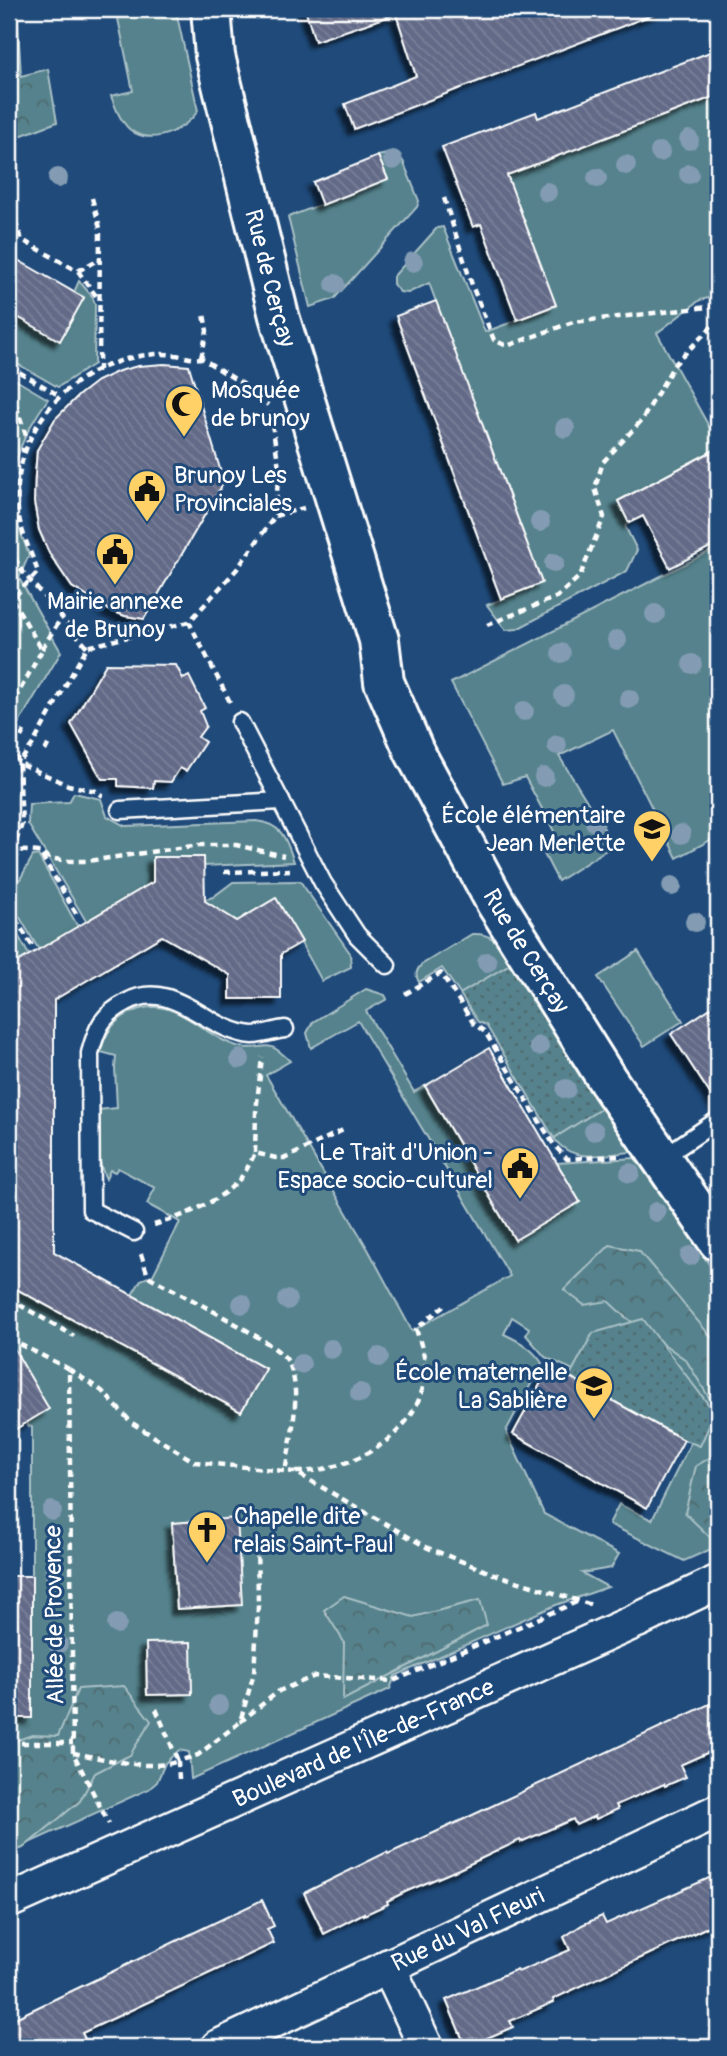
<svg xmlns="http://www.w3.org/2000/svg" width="727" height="2056" viewBox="0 0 727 2056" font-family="Pangolin,sans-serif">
	<defs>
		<pattern id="forest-crowns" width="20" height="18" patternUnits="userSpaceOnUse" patternTransform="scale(1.75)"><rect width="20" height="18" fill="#54828c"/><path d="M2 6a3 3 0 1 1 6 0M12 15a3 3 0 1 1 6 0" fill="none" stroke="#506a6f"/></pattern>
		<pattern id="park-dots" width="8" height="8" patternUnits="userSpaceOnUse" patternTransform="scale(1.75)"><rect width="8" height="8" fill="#54828c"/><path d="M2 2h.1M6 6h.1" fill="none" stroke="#506a6f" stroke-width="1.8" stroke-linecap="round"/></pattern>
		<pattern id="building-back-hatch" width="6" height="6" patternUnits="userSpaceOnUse" patternTransform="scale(1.75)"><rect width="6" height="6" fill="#626a87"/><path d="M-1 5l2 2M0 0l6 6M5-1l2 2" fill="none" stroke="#7a8099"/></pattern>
		<filter id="shadow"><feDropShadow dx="-6" dy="6" stdDeviation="2" flood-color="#0009"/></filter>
	</defs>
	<rect width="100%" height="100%" fill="#1f4a7a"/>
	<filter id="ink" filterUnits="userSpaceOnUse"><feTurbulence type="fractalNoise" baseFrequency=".0143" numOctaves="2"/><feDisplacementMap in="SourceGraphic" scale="14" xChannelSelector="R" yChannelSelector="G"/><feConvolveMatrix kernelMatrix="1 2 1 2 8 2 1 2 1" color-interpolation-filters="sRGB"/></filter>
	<g filter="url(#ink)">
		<g fill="#54828c" stroke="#aac0c6" stroke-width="2">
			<path d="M116,9H175L176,11L198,111C185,129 157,144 135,133C122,126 116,109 111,96L133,91Z"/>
			<path d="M718,95V296L700,300L657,333L712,432L718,429V448L618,501L629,523L625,526L637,550L627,571L517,629L506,630L487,605L542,583L429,283L408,293L400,292L393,284V277L437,228L443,227L485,332L556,306L507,175Z"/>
			<path d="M391,153L403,161L419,201L417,207L334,299L310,307L288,217L387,179L378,156Z"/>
			<path d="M79,281L92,296L95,304L94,364L58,387L9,359V312L60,341L84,297L74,292Z"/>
			<path d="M9,376L48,399C26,430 9,462 12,502C14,519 23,538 29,555L19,578L61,652L13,733L9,730Z"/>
			<path d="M718,547V836L677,858L613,730L559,756L614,845L558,881L544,854L556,835L525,777L503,784L451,683Z"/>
			<path d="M74,793L101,799L107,816L125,826L256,821C282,824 286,838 294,862L204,866V857H153V886L148,885L86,921L28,824L29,804L69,802Z"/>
			<path d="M38,855L78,927L39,950L9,899L33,856Z"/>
			<path d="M300,881L350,953L351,967L322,981L276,898L242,918L243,922L241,923L202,900L213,897L233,882Z"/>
			<path d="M9,919L29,955L13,969L9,967Z"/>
			<path d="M472,934C496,933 499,946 510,964L460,994L442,968L419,982C415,975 416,971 421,965Z"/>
			<path d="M638,951L683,1021L644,1046L598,977Z"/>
			<path d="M366,989L385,995L387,999L366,1011L414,1092L425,1086L515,1240L580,1202L557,1163L635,1158L718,1277V1546L684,1561L609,1524L619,1504L652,1520L691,1442L700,1446L593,1333L573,1370L545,1357L526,1335L529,1328L512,1317L504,1334C519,1341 532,1348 542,1363L506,1431L544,1514L619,1554L611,1568L582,1573L608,1587L556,1605L395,1676L390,1689L191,1779L189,1752L179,1750L165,1763L157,1782L149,1789L9,1852V1718L32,1717V1427L28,1426L23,1365L9,1373V1297L16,1289L241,1412L266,1369L132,1295L141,1280L153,1275L180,1222L147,1204L155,1188L118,1168L115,1172L110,1170L106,1179C95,1157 98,1134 98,1110L117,1108L115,1068L116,1056L101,1052C103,1038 112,1024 123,1017C171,985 200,1038 241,1047C267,1052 264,1035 290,1061L266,1075L369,1251L412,1331L510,1276L358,1021L311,1048L307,1033L313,1022Z"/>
			<path d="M602,1108L632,1152C605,1154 571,1164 554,1138Z"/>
		</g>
		<g fill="url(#forest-crowns)" stroke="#aac0c6" stroke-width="2">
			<path d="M9,9H17L21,76L48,69L57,122L9,140Z"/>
			<path d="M610,1245L639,1251L718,1345V1412L686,1360L624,1316L608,1301L584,1305L564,1290Z"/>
			<path d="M718,1453V1545L685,1513L696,1466Z"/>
			<path d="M344,1596L413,1617L480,1600L487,1625L343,1700L344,1642L324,1610Z"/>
			<path d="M124,1686L151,1721L130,1755L95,1773L80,1801L23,1848L9,1853V1743L32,1735L58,1736L78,1689Z"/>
		</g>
		<g fill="url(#park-dots)" stroke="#aac0c6" stroke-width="2">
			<path d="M510,964L602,1108L554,1138L486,1025L478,1022L460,994Z"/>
			<path d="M643,1319L715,1413L700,1446L684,1440L569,1377L593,1333Z"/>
		</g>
		<g fill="url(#building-back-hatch)" stroke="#fff" stroke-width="2" filter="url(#shadow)">
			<path d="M305,9H662V11L354,129L345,104L416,76L396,14L315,41Z"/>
			<path d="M718,49V95L507,175L556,305L517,320L481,224L473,227L442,147L536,112L538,118Z"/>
			<path d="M378,156L388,179L322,205L313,182Z"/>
			<path d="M9,255L84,298L60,341L9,312Z"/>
			<path d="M436,301L542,583L501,599L396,316Z"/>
			<path d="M164,364L189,366L224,482L144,619L125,616L109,610L72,587L49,553L39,530L34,502L35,475L37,450L55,419L79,395L97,381L119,371L138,366Z"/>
			<path d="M718,448V543L670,568L643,516L629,523L618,501Z"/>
			<path d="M106,664L176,665L183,679L189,676L205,708L200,711L206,726L198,737L205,742L186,771L180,768L171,782L154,781L153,788L118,786V779H102L71,724Z"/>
			<path d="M153,857H204L205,901L237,921L276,898L302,942L281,954V999H230V975L162,936L54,1000V1252L266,1369L241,1412L9,1285V967L153,882Z"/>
			<path d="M718,1003V1106L671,1034Z"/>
			<path d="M489,1048L580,1202L515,1240L425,1086Z"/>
			<path d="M9,1340L49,1409L9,1433Z"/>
			<path d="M550,1366L684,1440L647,1508L513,1434Z"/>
			<path d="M237,1518L242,1605L177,1609L172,1523Z"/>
			<rect x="9" y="1576" width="23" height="142"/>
			<path d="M191,1642L192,1694L147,1695L146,1643Z"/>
			<path d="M718,1700V1748L680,1765L686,1777L665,1786L664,1784L616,1805L618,1809L596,1819L595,1816L576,1825L573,1819L521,1842L520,1840L459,1869L405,1892L387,1901L388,1904L364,1915V1913L324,1934L304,1893L387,1852L388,1854L462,1820Z"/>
			<path d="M718,1874V1922L553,1999L554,2002L510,2021L513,2027L466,2047L446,2000L517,1969L518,1972L570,1950L564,1937L582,1925L602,1916L606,1924Z"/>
			<path d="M262,1900L274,1926L267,1929L274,1943L82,2033L89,2047H9V2021Z"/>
		</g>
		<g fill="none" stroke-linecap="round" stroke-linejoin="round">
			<g stroke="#fff" stroke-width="21">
				<g id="lane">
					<path d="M240,722L323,883L357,935L387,965"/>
					<path d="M120,810L281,801"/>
					<path d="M662,1158L718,1120"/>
					<path d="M134,1232L91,1210L90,1053C97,1027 102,1015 127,1002C173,977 207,1032 253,1035C263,1035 275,1030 285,1029"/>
				</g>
			</g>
			<g stroke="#fff" stroke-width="38">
				<g id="street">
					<path id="s1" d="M9,1901L636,1621L718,1582"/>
					<path d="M388,1966L426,2047"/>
					<path id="s2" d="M218,2047L718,1811"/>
				</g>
			</g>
			<g stroke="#fff" stroke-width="44">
				<g id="secondary">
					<path id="s3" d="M211,9L215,56L279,316L379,640L384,682L414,751L496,903L608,1081L718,1241"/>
				</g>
			</g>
			<g stroke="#fff" stroke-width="4.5" stroke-dasharray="7 5" stroke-linecap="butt">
				<path d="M92,198L100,228L99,370"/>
				<path d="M444,198L473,288L494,340L507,346L573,322L718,306"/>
				<path d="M15,221L22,240L78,271L99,300"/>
				<path d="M78,271L99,259"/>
				<path d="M201,358L207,331L204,314"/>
				<path d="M9,366L60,396"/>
				<path d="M9,383L28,442"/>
				<path d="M9,450H24"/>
				<path d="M9,510L18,511"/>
				<path d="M275,516L304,508"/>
				<path d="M9,547L22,571L87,647"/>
				<path d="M189,622L87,647L33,744L19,763L22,824L13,850L40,852L49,858L68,861H88L199,845H236L284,856"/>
				<path d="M487,625L557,597L580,576L604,517L595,488L603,462L642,420L674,365L718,320"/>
				<path d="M42,649L61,618"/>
				<path d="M230,702L189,622L237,569L275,516L279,467L270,412"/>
				<path d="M9,710L42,650L12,599L38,572C31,552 20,531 18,510C12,444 53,383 117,362C133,356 158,352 175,355C185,356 191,360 201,358L243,384L268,405"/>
				<path d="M21,737L25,729"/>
				<path d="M9,745L19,763L68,785L96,791L103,796"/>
				<path d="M45,751L49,743"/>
				<path d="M9,843L13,850L9,857"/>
				<path d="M42,856L77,915"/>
				<path d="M224,872L290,870"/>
				<path d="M9,909L33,947"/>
				<path d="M405,994L441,973L474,1024L485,1032L554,1145L567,1159L618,1156"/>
				<path d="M255,1153L256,1112L262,1057"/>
				<path d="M154,1225C183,1216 215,1204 237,1182C245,1174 250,1163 255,1153L276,1158H286L343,1130"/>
				<path d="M141,1254L148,1276C174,1291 275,1341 287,1360C304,1387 290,1443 285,1472"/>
				<path d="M9,1302L11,1300L74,1336"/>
				<path d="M9,1339L69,1369L73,1753L109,1824"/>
				<path d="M69,1369L102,1391L132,1423L195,1462L295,1472L428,1548L491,1573L592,1605"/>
				<path d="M296,1472C351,1471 417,1437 425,1377C427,1360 421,1345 416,1329L445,1305"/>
				<path d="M240,1722L279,1691L315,1676L393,1681L579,1601"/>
				<path d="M9,1743H73"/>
				<path d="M73,1753C104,1758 149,1772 178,1761L156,1709"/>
				<path d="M179,1779L178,1761L198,1755L240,1722L254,1673L258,1606L257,1535"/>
			</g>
			<use href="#lane" stroke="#1f4a7a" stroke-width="16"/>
			<use href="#street" stroke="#1f4a7a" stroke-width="33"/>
			<use href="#secondary" stroke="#1f4a7a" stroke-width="38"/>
		</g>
		<g fill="#839cb3">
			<circle cx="689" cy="140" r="10"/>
			<circle cx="660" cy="152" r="10"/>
			<circle cx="393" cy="160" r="10"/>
			<circle cx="626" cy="165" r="10"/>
			<circle cx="689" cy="174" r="10"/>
			<circle cx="58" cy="178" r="10"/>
			<circle cx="597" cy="178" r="10"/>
			<circle cx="547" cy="192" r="10"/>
			<circle cx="413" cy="262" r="10"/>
			<circle cx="335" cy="284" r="10"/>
			<circle cx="565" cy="428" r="10"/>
			<circle cx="540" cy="522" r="10"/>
			<circle cx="554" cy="563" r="10"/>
			<circle cx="655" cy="614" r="10"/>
			<circle cx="617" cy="640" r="10"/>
			<circle cx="561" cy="653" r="10"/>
			<circle cx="692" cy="664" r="10"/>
			<circle cx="564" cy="695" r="10"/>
			<circle cx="629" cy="699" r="10"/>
			<circle cx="524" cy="711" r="10"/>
			<circle cx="557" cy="745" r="10"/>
			<circle cx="544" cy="777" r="10"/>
			<circle cx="595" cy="822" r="10"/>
			<circle cx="681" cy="834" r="10"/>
			<circle cx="672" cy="886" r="10"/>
			<circle cx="695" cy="922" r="10"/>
			<circle cx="487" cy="962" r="10"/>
			<circle cx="539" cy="1046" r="10"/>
			<circle cx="240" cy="1059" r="10"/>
			<circle cx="566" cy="1089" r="10"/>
			<circle cx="594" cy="1131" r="10"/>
			<circle cx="630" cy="1173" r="10"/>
			<circle cx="656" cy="1212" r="10"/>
			<circle cx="690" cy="1256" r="10"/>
			<circle cx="287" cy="1300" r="10"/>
			<circle cx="242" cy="1304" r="10"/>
			<circle cx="331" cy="1349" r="10"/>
			<circle cx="379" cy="1357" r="10"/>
			<circle cx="301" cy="1364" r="10"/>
			<circle cx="360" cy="1393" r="10"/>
			<circle cx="52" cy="1511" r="10"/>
			<circle cx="54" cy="1573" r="10"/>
			<circle cx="117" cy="1624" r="10"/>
			<circle cx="58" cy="1644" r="10"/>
			<circle cx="219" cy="1705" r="10"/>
		</g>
	</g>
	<defs>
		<g id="mosque-pin" transform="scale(2.0125)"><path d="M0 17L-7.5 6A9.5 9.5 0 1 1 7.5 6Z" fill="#ffd166" stroke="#1f4a7a"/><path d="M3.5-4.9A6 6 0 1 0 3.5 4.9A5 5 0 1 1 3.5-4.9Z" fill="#111"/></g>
		<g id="civic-pin" transform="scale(2.0125)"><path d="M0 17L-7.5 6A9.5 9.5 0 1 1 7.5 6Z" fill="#ffd166" stroke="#1f4a7a"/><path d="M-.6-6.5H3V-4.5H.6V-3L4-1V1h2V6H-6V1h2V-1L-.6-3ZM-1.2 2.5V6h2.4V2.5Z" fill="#111"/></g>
		<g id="school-pin" transform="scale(2.0125)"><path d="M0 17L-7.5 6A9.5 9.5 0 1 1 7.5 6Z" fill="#ffd166" stroke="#1f4a7a"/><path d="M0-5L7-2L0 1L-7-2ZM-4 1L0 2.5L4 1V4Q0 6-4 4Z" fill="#111"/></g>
		<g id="church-pin" transform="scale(2.0125)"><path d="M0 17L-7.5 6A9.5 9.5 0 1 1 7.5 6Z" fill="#ffd166" stroke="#1f4a7a"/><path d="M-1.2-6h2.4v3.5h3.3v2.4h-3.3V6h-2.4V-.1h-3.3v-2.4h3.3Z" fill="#111"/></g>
	</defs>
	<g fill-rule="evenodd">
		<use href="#mosque-pin" x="184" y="404"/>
		<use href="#civic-pin" x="147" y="489"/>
		<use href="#civic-pin" x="115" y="552"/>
		<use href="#school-pin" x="652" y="829"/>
		<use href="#civic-pin" x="520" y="1166"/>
		<use href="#school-pin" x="594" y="1386"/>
		<use href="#church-pin" x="207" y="1530"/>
	</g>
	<g text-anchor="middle" stroke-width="6" stroke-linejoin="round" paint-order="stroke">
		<g font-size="24" fill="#fff" stroke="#1f4a7a">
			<text dy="8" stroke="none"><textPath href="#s3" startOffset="276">Rue de Cerçay</textPath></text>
			<text dy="8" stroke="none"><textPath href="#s3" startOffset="1001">Rue de Cerçay</textPath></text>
			<text transform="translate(54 1615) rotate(-91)" y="8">Allée de Provence</text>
			<text dy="8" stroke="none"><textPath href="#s1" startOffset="388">Boulevard de l'Île-de-France</textPath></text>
			<text dy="8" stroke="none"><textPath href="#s2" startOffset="276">Rue du Val Fleuri</textPath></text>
		</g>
		<g font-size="24" fill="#fff" stroke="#1f4a7a" text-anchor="start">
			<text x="211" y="398">Mosquée<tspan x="211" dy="28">de brunoy</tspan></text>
			<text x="174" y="483">Brunoy Les<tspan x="174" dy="28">Provinciales</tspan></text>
			<text x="115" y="609" text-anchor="middle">Mairie annexe<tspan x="115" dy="28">de Brunoy</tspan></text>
			<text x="625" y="823" text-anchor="end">École élémentaire<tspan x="625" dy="28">Jean Merlette</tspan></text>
			<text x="493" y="1160" text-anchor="end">Le Trait d'Union -<tspan x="493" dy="28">Espace socio-culturel</tspan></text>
			<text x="567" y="1380" text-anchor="end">École maternelle<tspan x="567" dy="28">La Sablière</tspan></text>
			<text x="234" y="1524">Chapelle dite<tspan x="234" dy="28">relais Saint-Paul</tspan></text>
		</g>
	</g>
	<rect width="727" height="2056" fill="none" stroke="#1f4a7a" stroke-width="35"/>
	<rect x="18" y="18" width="692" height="2021" fill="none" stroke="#fff" stroke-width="2.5" filter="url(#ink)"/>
</svg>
